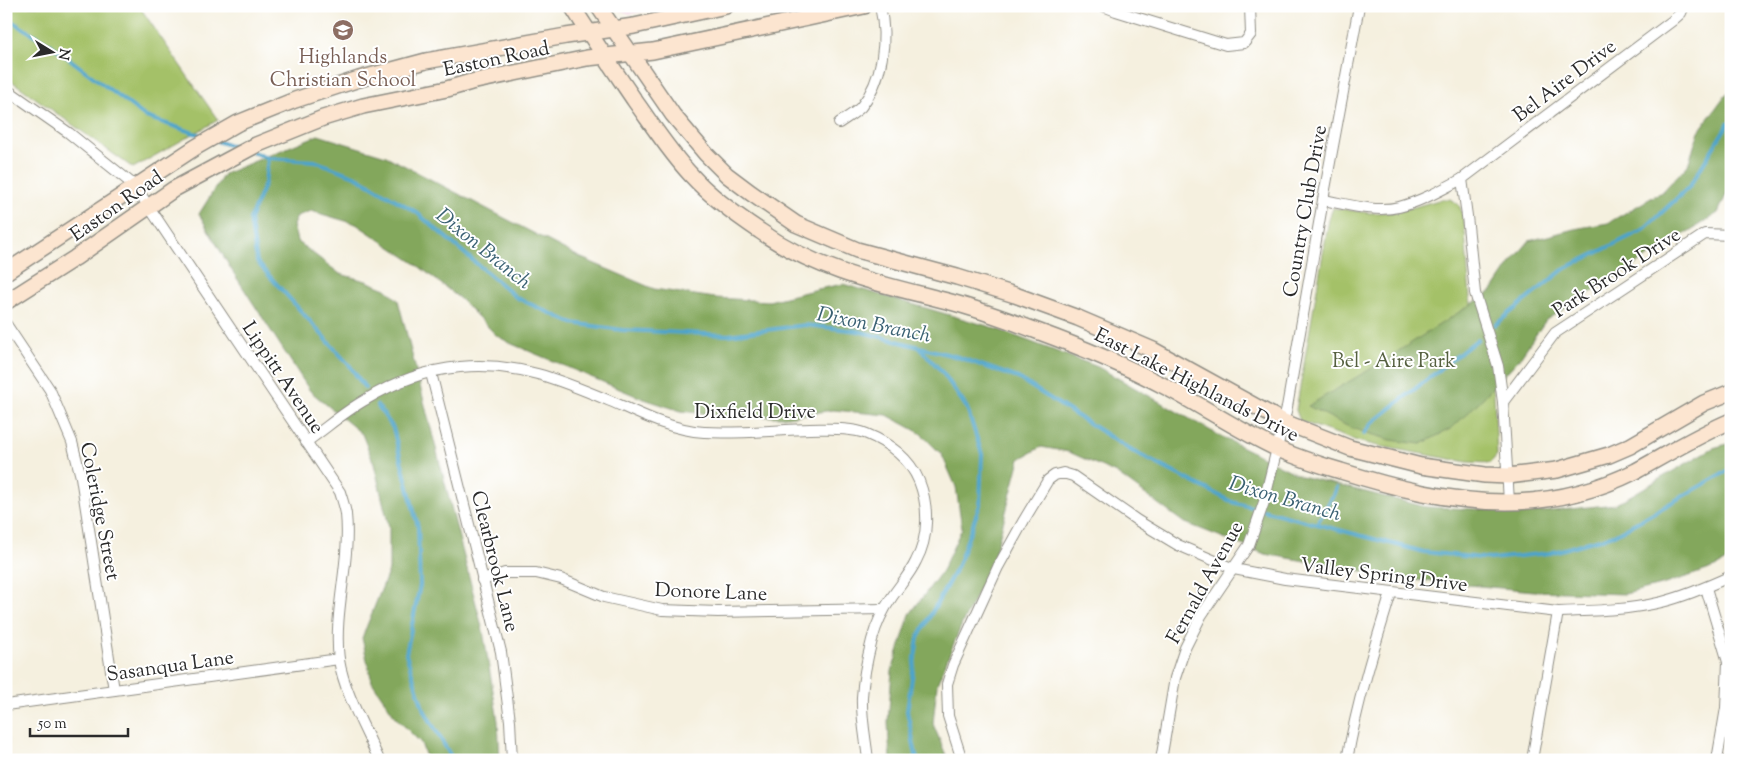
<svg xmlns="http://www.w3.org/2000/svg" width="1737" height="766" viewBox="0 0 1737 766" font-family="'Sorts Mill Goudy',serif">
	<rect width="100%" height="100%" fill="#fff"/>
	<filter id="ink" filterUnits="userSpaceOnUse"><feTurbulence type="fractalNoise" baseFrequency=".02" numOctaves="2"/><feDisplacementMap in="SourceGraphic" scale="10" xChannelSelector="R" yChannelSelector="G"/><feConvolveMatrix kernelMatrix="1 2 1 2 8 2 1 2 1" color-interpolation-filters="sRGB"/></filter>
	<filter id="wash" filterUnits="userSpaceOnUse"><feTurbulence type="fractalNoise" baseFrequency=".0096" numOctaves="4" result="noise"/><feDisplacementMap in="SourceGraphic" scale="20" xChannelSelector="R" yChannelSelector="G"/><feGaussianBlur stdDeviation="1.12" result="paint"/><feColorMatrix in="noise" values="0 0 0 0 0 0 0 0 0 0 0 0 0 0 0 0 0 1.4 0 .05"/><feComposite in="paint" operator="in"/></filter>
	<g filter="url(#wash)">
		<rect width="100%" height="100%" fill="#f5f0df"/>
		<path fill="#f1d0e3" d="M616,6H668L630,14L619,10Z"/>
		<g fill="#a4c168" stroke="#68764a">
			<path d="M6,6H139L218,120L133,168L6,77Z"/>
			<path d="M1442,199H1450L1459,205L1464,218L1470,299L1481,345L1490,370L1494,394L1497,455L1490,463L1467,462L1378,446L1357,441L1300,421L1296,410L1329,219L1333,208L1370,213L1397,212Z"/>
		</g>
		<g fill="#83a75c" stroke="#576944">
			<path d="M1731,91V184L1718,213L1546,320L1519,359L1480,401L1452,428L1421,444L1391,440L1351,428L1308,406L1372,368L1492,291L1510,264L1529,241L1574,229L1608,223L1663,191L1688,165L1699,131L1726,94Z"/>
			<path d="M318,135L386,156L579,257L654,289L715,298L769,301L818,289L843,284L991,327L1098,367L1220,436L1301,476L1426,507L1543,512L1616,504L1713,448L1731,443V558L1716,567L1665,584L1625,594L1534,591L1414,580L1265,554L1183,522L1116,473L1069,452L1041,447L1020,459L993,561L962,624L937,684L933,724L948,760H890L888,722L892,671L910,614L942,571L962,528L956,487L942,455L920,433L887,415L833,410L787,417L724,416L681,411L641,398L512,344L497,336L459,298L416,264L356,224L311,211L297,216L293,225L297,241L340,274L366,281L386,289L398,300L483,631L498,721L500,760H427L421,743L396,718L372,682L362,638L389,570V527L374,464L362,434L310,391L231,269L199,214L224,174Z"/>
		</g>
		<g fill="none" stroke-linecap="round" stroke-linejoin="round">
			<g stroke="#4da4ca" stroke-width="4">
				<path d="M6,18L51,45L146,117L206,137"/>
				<path d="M217,141L241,149"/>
				<path d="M253,152L268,158L315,161L357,177L416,212L517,298L572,323L622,330L728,335L805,325L858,331L958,357L1018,378L1132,451L1232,502L1424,552L1491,559L1550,553L1614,535L1731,469"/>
				<path d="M268,158L265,183L250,219L257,262L350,366L365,388"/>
				<path d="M1495,325L1564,269L1643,230L1689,187L1728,124L1731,123"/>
				<path d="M377,405L393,428L418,527L420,585L406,654L423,708L453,760"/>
				<path d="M1364,434L1372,423L1478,339"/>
				<path d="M1317,524L1337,488"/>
				<path d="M917,760L907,711L918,638L958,565L980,505L982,454L967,408L943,373L919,347"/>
			</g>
		</g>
	</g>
	<g filter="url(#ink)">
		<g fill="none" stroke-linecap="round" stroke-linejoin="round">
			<g stroke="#908e85" stroke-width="12">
				<g id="minor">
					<path d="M1103,6L1116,11L1226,45L1244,43L1251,34L1250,6"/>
					<path d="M6,89L69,133L135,186L340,492C342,499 345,507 346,514C351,563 333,611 339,660C344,692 366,730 379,760"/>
					<path d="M839,123C846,118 855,113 861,107C883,79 888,40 880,6"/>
					<path d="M1323,200C1347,204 1375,213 1399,207C1420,202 1443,189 1462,179"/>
					<path d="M6,324L50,390L72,442L81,477L114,690"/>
					<path d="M431,373L501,652L510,721L512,760"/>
					<path d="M1503,402L1498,366L1475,293L1467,216L1462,179L1672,21L1681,13L1684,6"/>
					<path d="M306,442C326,428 344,412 365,400C393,383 427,370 460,367C521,361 567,383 622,406C648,418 675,430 704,432C739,434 775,430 810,429C828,429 850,427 867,434C889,443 910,459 919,481C929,506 929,537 916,561C910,574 900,585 892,597C883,610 876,625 872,640C867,659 863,679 862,697C861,718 866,740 868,760"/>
					<path d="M1509,502L1503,402L1555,333L1705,234L1731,235"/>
					<path d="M482,580L505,573H536L561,579L604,597L662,610L718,612L884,609"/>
					<path d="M1706,588L1728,662L1726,708L1717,760"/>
					<path d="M6,705L339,659"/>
					<path d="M962,760L948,716L947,684L953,665L998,567L1024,520L1048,480L1055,475L1063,473L1073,476L1138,521L1178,545L1234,569L1285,579L1558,612C1593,611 1629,610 1662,602C1686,596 1709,586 1731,576"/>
					<path d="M1161,760L1175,678L1185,648L1201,616L1249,545L1264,502L1287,407L1323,200L1359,6"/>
					<path d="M1347,760C1357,703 1374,648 1391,593"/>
					<path d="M1532,760L1558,612"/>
				</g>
			</g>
			<g stroke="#908e85" stroke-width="18">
				<g id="secondary">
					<path d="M572,6C592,38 614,70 635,101C653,126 671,154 692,176C711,197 736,215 760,231C817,271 881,284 947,301C978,309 1008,320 1037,331C1081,347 1124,365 1166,387C1204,407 1239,431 1278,449C1299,458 1320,465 1341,471C1395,488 1450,502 1506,502C1550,502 1596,491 1636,471C1667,454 1698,435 1731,421"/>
					<path d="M598,6L673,115L706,154L727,175L751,193L796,224L857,250L957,277L1015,295L1078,318L1153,350L1284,422L1350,448L1421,466L1485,475L1508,476L1557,470L1609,455L1630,446L1704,403L1731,392"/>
					<path d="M6,272L196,147L238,123L295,100L359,79L426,61L566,36L634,26L726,6"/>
					<path d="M6,302L75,258L174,189L256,145L323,118L363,106L447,89L471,82L587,58L653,51L864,6"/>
				</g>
			</g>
			<use href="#minor" stroke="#fff" stroke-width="10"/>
			<use href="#secondary" stroke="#fce5d0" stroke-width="15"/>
		</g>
	</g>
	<defs>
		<g id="school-disc" transform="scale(1.125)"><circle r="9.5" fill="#8d6e63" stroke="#fff"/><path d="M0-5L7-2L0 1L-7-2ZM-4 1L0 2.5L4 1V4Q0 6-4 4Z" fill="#fff"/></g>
	</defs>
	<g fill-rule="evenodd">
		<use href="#school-disc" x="343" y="30"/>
	</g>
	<g text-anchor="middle" stroke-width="4" stroke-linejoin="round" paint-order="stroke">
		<g font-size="20" fill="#785e54" stroke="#fff">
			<text x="343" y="63">Highlands<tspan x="343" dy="23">Christian School</tspan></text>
		</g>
		<g font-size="20" fill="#2b2b2b" stroke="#fff">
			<text transform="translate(496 58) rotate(-12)" y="7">Easton Road</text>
			<text transform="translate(1564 80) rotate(-37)" y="7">Bel Aire Drive</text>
			<text transform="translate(116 205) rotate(-35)" y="7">Easton Road</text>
			<text transform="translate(1304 211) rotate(-80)" y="7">Country Club Drive</text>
			<text transform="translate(1616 272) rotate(-33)" y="7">Park Brook Drive</text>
			<text transform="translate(284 377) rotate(56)" y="7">Lippitt Avenue</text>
			<text transform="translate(1197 384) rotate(27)" y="7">East Lake Highlands Drive</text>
			<text x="755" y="418">Dixfield Drive</text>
			<text transform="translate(101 511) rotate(79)" y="7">Coleridge Street</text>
			<text transform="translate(496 561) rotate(76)" y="7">Clearbrook Lane</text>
			<text transform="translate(1384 574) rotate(7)" y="7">Valley Spring Drive</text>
			<text transform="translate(1204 582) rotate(-61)" y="7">Fernald Avenue</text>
			<text transform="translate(711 591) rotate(2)" y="7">Donore Lane</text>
			<text transform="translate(170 665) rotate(-8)" y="7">Sasanqua Lane</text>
		</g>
		<g font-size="20" fill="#556040" stroke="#fff">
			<text x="1394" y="367">Bel - Aire Park</text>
		</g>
		<g font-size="21" font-style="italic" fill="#3a6173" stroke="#fff">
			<text transform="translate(484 248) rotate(39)" y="7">Dixon Branch</text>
			<text transform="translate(874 324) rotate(11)" y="7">Dixon Branch</text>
			<text transform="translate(1285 498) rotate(16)" y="7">Dixon Branch</text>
		</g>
	</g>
	<rect width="1737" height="766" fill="none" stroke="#fff" stroke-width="25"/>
	<g transform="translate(52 52) rotate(100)" stroke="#ffffff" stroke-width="4" paint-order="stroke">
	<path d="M0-4L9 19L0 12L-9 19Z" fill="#2b2b2b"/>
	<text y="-8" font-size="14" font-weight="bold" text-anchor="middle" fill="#2b2b2b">N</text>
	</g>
	<path d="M30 728v8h98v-8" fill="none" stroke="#2b2b2b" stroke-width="2.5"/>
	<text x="38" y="728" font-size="15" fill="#2b2b2b" stroke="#ffffff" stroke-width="4" paint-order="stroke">50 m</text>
</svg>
